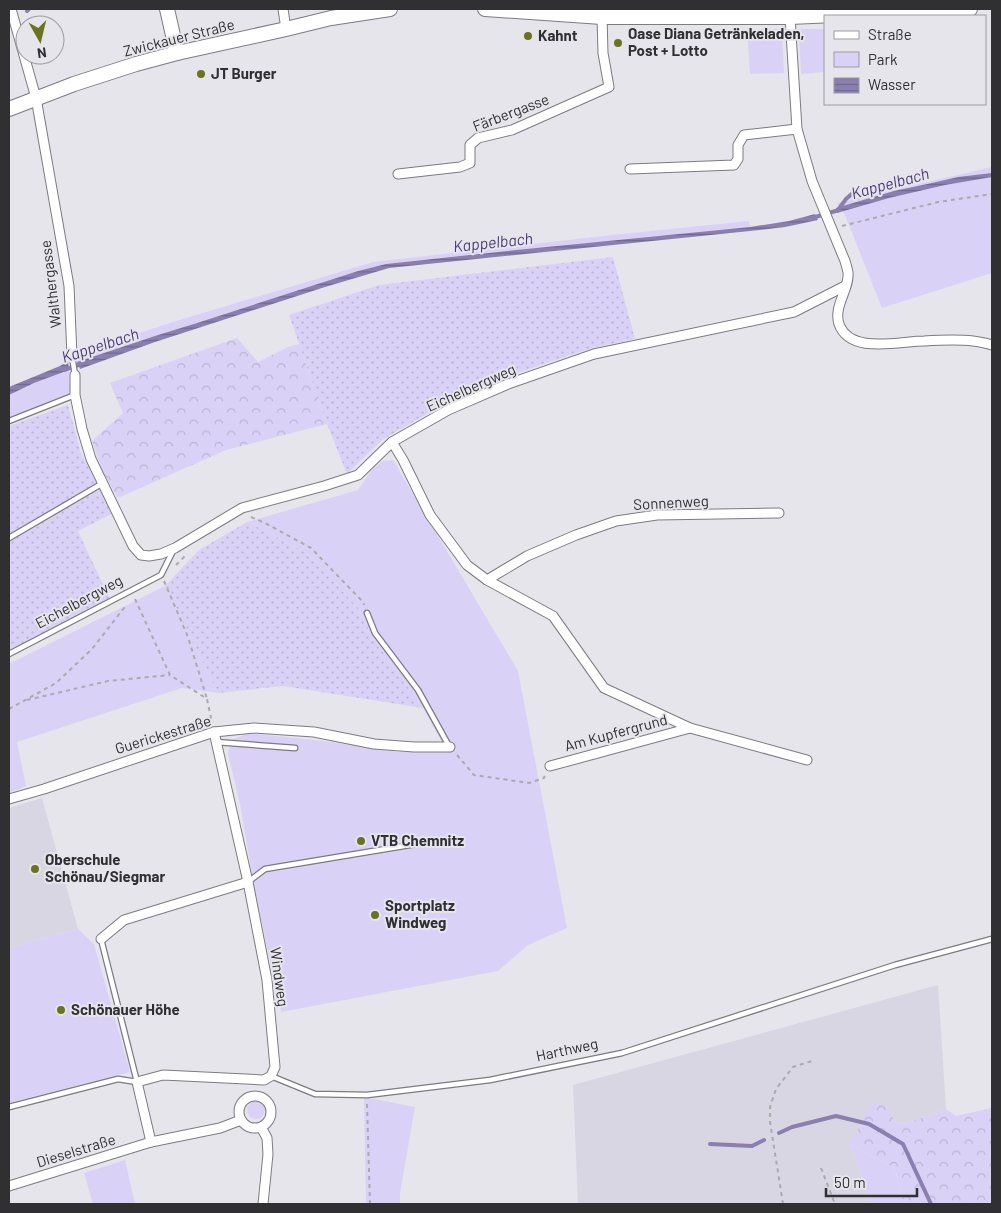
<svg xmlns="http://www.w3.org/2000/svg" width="1001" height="1213" viewBox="0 0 1001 1213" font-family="Barlow,sans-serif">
	<defs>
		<pattern id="forest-crowns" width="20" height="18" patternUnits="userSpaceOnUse" patternTransform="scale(1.25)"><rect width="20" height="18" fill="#d9d2f6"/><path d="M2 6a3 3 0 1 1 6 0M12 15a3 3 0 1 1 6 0" fill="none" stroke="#bbb5d3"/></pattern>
		<pattern id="garden-dots" width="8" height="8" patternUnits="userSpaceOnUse" patternTransform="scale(1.25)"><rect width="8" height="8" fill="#d9d2f6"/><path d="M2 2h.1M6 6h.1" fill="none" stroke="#bbb5d3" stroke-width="1.8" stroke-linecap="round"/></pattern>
		<pattern id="water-rules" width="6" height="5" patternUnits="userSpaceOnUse" patternTransform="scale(1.25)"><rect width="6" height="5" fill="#8a7faf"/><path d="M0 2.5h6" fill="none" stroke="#71688f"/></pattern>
	</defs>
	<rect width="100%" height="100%" fill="#e6e5eb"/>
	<g fill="#d9d6e4">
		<path d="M42,798L78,929L9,948V808Z"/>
		<path d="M938,985L946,1109L905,1124L894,1122L850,1144L872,1204H578L573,1085Z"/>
	</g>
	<g fill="#d9d2f6">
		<path d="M747,29H782L784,73L750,74Z"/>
		<path d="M801,29H825V72L801,74L799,32Z"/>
		<path d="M992,167V273L882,308L845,215L837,203Z"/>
		<path d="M749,221L750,227L516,250L386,264L358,271L197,323L158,335L77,362V358L87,350L173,322L373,262L612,235Z"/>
		<path d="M69,370L70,393L9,418V395L34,383Z"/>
		<path d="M393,460L518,671L567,928L528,945L498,971L281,1012L255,891L240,804L228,753L232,740L248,733L333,742L397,752L449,751L442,742L423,708L372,637L359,609L307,553L247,522L358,490L373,468L383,461Z"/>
		<path d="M165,586L218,693L182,688L17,742L26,786L9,793V664Z"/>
		<path d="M78,929L94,944L130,1072L9,1103V948Z"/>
		<path d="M364,1097L415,1107L400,1193V1204H366Z"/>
		<circle cx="256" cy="1110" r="9"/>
		<path d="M850,1144L895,1168L902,1199L911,1204H872Z"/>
		<path d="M125,1160L135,1204H93L84,1173Z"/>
	</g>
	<g fill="url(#forest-crowns)">
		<path d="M237,338L258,362L288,347L299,344L327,424L226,450L118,498L103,472L92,441L123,413L110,383Z"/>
		<path d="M873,1102L889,1107L894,1122L905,1124L946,1109L956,1116L992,1108V1204H911L902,1199L895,1168L850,1144Z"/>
	</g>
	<g fill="url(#garden-dots)">
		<path d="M613,257L635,339L592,348L502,378L442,405L382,440L347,474L327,424L289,315L379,285Z"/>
		<path d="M68,405L81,453L113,513L78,531L110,600L9,652V426Z"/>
		<path d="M247,522L307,553L359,609L372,637L423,708L283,686L218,693L165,586L199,550Z"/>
	</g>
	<g fill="url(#water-rules)">
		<path d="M992,173V177L945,185L889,198L837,213L836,208L894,191L932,183L958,177Z"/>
		<path d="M815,214L818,220L785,227L750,231L389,268L325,287L155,342L80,369L77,362L158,335L197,323L358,271L386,264L516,250L750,227L789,221Z"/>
		<path d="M68,361L69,370L34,383L9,395V387L60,366Z"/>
	</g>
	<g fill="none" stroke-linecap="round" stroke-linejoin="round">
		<g stroke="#8a7faf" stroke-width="4">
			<path d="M27,11L29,9"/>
			<path d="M838,210L846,199L855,191"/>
			<path d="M812,218L839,210"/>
			<path d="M64,370L81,364"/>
			<path d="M779,1133L792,1127L836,1116L869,1124L903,1144L931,1204"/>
			<path d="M710,1144L752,1146L764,1140"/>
		</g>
		<g stroke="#7c7b81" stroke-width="7">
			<g id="lane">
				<path d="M72,356L75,375"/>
				<path d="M9,421L75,395"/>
				<path d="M9,538L103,483"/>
				<path d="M367,613L375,633L418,690L449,746"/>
				<path d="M9,654L161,575L174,549"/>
				<path d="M216,742L295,748"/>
				<path d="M248,882L265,869L440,840"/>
				<path d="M271,1076L315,1094L367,1095L490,1080L622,1053L895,965L992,939"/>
				<path d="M9,1107L118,1079L137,1082L101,939"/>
			</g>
		</g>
		<g stroke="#7c7b81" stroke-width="11">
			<g id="street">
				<path d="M11,9L36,98L69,286L72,356"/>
				<path d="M283,9L286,29"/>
				<path d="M790,17L797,129L812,181L845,261C846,264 847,268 848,272C850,289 833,306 839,324C850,355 900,341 924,341C940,340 957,339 973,341C980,342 986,343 992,345"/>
				<path d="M630,169L734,165L738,159V145L744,135L797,129"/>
				<path d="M398,174L460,167L470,163V145L478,138L512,130L609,87L603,53L602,17"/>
				<path d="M75,375V395L82,429L91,459L133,546L141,555L149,556L161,554L175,548L242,508L324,486L358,475L392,442L448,410L508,384L594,354L794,312L845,286"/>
				<path d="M392,442L403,460L430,515L467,565L487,580L553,616L604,688L690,728L807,760"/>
				<path d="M487,580L527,556L576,535L616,521L657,515L779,513"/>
				<path d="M550,766L690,728"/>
				<path d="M9,799L44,789L214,732L254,728L314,732L374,744L414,747H450"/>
				<path d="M101,939L124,920L248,882"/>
				<circle cx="255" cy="1112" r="16"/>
				<path d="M261,1127L267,1138L268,1154L263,1204"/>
				<path d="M151,1142L220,1128L241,1120"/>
				<path d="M9,1186L151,1142L137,1082L163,1075L264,1080L271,1076L275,1067L267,980L248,882L214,732"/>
			</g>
		</g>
		<g stroke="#7c7b81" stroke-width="16">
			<g id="secondary">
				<path d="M167,9L177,53"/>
				<path d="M485,9L602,17H790L970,9"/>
				<path d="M9,109L74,84L136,64L177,53L286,29L331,18L390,9"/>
			</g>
		</g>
		<g stroke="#abaaaf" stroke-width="2" stroke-dasharray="4 4" stroke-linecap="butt">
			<path d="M842,226L938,202L992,194"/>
			<path d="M251,517L265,523L311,548L363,602L364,605"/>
			<path d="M176,565L186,555"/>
			<path d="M164,581L188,637L207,699"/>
			<path d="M135,599L170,675L207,699L212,723"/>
			<path d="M27,700L108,681L170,675"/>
			<path d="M9,709L56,683L92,649L124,608L125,604"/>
			<path d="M457,755L474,775L529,783L544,778L545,775"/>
			<path d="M258,1096L261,1089"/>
			<path d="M367,1104L370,1204"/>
			<path d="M821,1168L835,1204"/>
			<path d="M783,1204L770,1122V1107L776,1089L793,1067L815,1060"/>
		</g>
		<use href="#lane" stroke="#fff" stroke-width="4.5"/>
		<use href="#street" stroke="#fff" stroke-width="9"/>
		<use href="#secondary" stroke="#fff" stroke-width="14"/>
	</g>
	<g fill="#6b731c" stroke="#e6e5eb" stroke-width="2">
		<circle cx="528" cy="36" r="5"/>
		<circle cx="618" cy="43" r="5"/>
		<circle cx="201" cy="74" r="5"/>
		<circle cx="361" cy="841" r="5"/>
		<circle cx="35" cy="869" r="5"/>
		<circle cx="375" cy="915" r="5"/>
		<circle cx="61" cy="1010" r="5"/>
	</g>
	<g text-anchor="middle" stroke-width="4" stroke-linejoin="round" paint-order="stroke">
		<g font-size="15" font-weight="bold" fill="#302f32" stroke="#e6e5eb" text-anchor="start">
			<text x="628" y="39">Oase Diana Getränkeladen,<tspan x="628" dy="17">Post + Lotto</tspan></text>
			<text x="538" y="41">Kahnt</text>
			<text x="211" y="79">JT Burger</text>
			<text x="371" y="846">VTB Chemnitz</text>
			<text x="45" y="865">Oberschule<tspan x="45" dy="17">Schönau/Siegmar</tspan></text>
			<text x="385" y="911">Sportplatz<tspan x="385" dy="17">Windweg</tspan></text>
			<text x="71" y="1015">Schönauer Höhe</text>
		</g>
		<g font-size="15" fill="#302f32" stroke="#e6e5eb">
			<text transform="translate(179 38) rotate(-14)" y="5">Zwickauer Straße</text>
			<text transform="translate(511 113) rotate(-21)" y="5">Färbergasse</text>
			<text transform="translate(51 284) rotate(-97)" y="5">Walthergasse</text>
			<text transform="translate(471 388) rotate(-24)" y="5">Eichelbergweg</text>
			<text transform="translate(671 503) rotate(-3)" y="5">Sonnenweg</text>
			<text transform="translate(79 602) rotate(-28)" y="5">Eichelbergweg</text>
			<text transform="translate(616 733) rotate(-15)" y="5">Am Kupfergrund</text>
			<text transform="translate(163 735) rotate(-17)" y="5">Guerickestraße</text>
			<text transform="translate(279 977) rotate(82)" y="5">Windweg</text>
			<text transform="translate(567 1050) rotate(-12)" y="5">Harthweg</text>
			<text transform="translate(76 1151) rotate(-17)" y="5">Dieselstraße</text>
		</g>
		<g font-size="16" font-style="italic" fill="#4d3b79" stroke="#e6e5eb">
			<text transform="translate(890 183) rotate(-15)" y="6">Kappelbach</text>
			<text transform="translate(493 242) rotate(-6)" y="6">Kappelbach</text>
			<text transform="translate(100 345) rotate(-18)" y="6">Kappelbach</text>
		</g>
	</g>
	<rect width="1001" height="1213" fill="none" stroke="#302f32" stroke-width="20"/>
	<rect x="824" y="15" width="162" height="90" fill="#e6e5eb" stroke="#9d9ca1"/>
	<rect x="834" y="31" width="25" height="8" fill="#ffffff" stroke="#9d9ca1"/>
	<text x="868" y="40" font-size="15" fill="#302f32">Straße</text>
	<rect x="834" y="52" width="25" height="15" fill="#d9d2f6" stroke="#9d9ca1"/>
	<text x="868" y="65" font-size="15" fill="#302f32">Park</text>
	<rect x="834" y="78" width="25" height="15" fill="url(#water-rules)" stroke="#9d9ca1"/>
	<text x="868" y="90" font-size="15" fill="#302f32">Wasser</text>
	<g transform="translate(40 40) rotate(172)"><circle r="24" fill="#e6e5eb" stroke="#9d9ca1"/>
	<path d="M0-4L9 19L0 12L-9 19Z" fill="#6b731c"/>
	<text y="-8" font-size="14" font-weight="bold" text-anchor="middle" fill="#302f32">N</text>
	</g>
	<path d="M826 1188v8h91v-8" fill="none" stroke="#302f32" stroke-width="2.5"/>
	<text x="834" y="1188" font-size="15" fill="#302f32" stroke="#e6e5eb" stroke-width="4" paint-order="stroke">50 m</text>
</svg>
